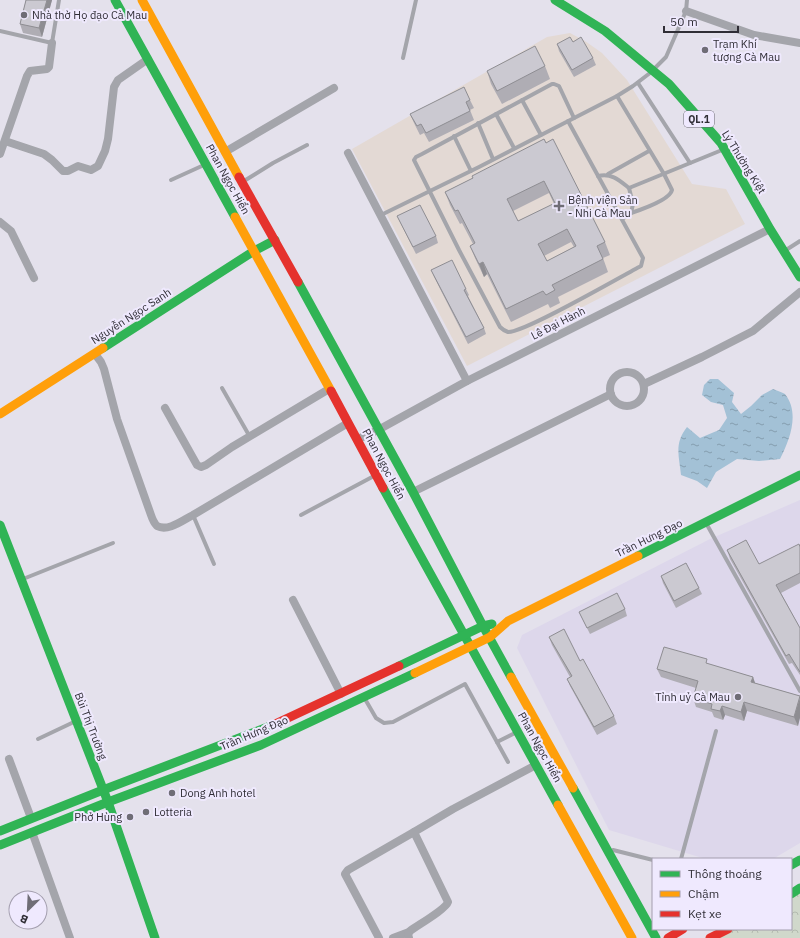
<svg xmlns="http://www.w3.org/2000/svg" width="800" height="938" viewBox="0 0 800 938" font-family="'IBM Plex Sans',sans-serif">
	<defs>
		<pattern id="park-crowns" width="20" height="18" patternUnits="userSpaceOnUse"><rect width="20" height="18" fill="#d0d8cb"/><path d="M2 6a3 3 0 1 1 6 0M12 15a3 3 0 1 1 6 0" fill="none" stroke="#b3baaf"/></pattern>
		<pattern id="water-ripples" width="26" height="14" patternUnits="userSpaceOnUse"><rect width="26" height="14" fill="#a3c1d6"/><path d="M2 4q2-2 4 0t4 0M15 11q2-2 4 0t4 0" fill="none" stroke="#859dae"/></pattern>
	</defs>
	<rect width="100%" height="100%" fill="#e4e1ec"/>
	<path fill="#ddd7eb" d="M800,500V843L773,859H706L609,830L517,648L522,635L710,539Z"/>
	<path fill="#e3d9d4" d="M570,33L585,41L602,53L627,80L692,184L726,189L745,224L467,366L352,149L547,37Z"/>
	<path fill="url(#park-crowns)" d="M800,888V938H711L727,929H791V893Z"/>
	<path fill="url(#water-ripples)" d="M710,379H718L734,393L732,402L741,414L751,406L762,395L773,389C777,391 782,392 785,394C800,413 790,439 780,459L759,461L737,459L716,472L707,488L697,481L681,475C679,455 674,444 687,427L700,438L719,430L727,418L723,405L711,402L702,395L704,385Z"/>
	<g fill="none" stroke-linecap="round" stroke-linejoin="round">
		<g stroke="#a4a5ab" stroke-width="4">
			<path d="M0,31L52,43L59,0"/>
			<path d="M403,58L416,0"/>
			<path d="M655,68L666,57L686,11L687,0"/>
			<path d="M638,83L690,163"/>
			<path d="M617,96L664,174L672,190C670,200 640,210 631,213"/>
			<path d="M522,100L541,135"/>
			<path d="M496,114L514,148"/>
			<path d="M568,121L643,258L641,266C620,277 524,333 508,332C505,331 502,329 500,327L459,250L414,160L416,157L422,154L552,84H554L559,86L574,118"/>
			<path d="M478,123L493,159"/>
			<path d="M454,136L471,171"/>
			<path d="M608,174L649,151"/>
			<path d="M598,176C612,173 619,180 629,188L722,150"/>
			<path d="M171,180L204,165"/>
			<path d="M244,181L273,163L307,145"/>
			<path d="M381,215L479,167L617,96L633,86L650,73"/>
			<path d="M622,219L631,213L633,204L629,188"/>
			<path d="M786,250L800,241"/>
			<path d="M222,388L250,437"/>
			<path d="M193,515L214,564"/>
			<path d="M301,515L374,476"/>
			<path d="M706,523L800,691"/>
			<path d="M23,579L113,543"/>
			<path d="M365,699L376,718L384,723L393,722L465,684L508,762"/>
			<path d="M38,739L76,721"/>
			<path d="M497,742L515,733"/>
			<path d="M613,850L653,860"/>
			<path d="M681,859L716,731"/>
		</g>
		<g stroke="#a4a5ab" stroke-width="8">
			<path d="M686,11L754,35L800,43"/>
			<path d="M5,141L44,154L52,160L63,171H68L78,166L91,170L98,166L105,151L108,139L114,87L118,80L148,59"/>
			<path d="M225,152L334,88"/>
			<path d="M348,153L467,381"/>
			<path d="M0,154L27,76L30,71L47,69L49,67L52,43"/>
			<path d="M0,222L11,231L34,278"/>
			<path d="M95,354L101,362L104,369L117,419L151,515C152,518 154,523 157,526C168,532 183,520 193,515L348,423"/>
			<circle cx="627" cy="389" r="17"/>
			<path d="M644,384L702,357L753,331L800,292"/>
			<path d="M165,408L197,465L201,467L206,465L232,447L329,389"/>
			<path d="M358,439L378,430L467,381L770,229"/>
			<path d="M413,492L611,394"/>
			<path d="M293,600L341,694"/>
			<path d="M9,759L31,818"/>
			<path d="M32,832L70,938"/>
			<path d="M379,938L345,874L348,870L414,832"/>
			<path d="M393,938L409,932"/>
			<path d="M409,938L408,934L410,931C418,925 446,909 448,902L414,832L453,809L536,765"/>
		</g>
		<g stroke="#30b455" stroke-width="9">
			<path d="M115,0L235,217"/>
			<path d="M555,0L605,31L669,84L721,143L770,229L800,277"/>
			<path d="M298,282L413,492L483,626L511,677"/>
			<path d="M103,348L254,251L275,240"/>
			<path d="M383,488L558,805"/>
			<path d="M0,525L108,802L155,938"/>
			<path d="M638,556L800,475"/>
			<path d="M399,666L483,626L492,624"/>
			<path d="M573,788L656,938"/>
			<path d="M0,831L103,790L273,725"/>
			<path d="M0,845L108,802L261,745L415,673"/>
			<path d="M791,865L800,860"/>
			<path d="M791,894L800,888"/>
		</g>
		<g stroke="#ff9f0a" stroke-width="9">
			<path d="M142,0L239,177"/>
			<path d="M235,217L331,391"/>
			<path d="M0,414L103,348"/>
			<path d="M415,673L490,637L508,621L638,556"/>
			<path d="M511,677L573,788"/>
			<path d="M558,805L632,938"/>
		</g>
		<g stroke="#e5322d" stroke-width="9">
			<path d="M239,177L298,282"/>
			<path d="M331,391L383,488"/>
			<path d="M273,725L399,666"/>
			<path d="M668,938L683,929"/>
			<path d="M710,938L728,929"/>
		</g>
	</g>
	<g fill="#afadb4" fill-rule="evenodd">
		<path d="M26,0H52L42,37L23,33L20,24Z"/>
		<path d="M557,44L593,58L596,65L574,77L559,51Z"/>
		<path d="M545,66L550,79L502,104L491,84L487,71Z"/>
		<path d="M470,100L474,108L470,110L474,120L429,142L424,133L420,135L414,123L410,114Z"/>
		<path d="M544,139L605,242L610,255L603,258L608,272L558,297L560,303L550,308L548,304L511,322L487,274L484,277L475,258L470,246L473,244L462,223L460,224L450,205L445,192L473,178ZM549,193L554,204L518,221L513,211ZM571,242L574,247L547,261L544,256Z"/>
		<path d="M397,216L436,236L438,243L416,254Z"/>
		<path d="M431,270L466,289L469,295L468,296L484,328L486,334L468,344L434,277Z"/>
		<path d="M800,547V583L781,593L800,628V675L792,663L789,664L730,559L727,550L759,564Z"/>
		<path d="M661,576L699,588L702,594L676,608L663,583Z"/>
		<path d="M625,609L627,616L590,634L579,612Z"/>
		<path d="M549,637L580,661L614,716L617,724L597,735L570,686L567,679L570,677L552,645Z"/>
		<path d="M708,664L753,677L755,683L800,696L798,726L747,711L744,721L725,715L723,720L714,717L712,712L696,707L693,698L696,688L661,677L657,669Z"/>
	</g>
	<g fill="#8e8d92">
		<path d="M47,0H52L42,37L39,28Z"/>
		<path d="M483,262L487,274L484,277L479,264Z"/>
		<path d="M753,677L756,686L751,682Z"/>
		<path d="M800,698V718L798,726L794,717Z"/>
		<path d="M744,702L747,711L744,721L741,712Z"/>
		<path d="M722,706L725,715L723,720L720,711Z"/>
	</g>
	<g fill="#cbc9d1" stroke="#8e8d92" fill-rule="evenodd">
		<path d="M26,0H47L39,28L20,24Z"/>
		<path d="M570,37L573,42L581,37L593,58L572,70L557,44Z"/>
		<path d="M535,46L545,66L497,91L487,71Z"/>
		<path d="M464,87L470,100L466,102L470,111L426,133L421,124L417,126L410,114Z"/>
		<path d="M544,139L546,143L553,139L605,242L597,246L603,259L552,285L555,290L546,295L543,291L506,309L483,262L479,264L470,246L475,243L458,210L455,211L445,192L473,178L472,176ZM544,181L555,203L518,221L507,199ZM567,229L576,246L547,261L538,244Z"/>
		<path d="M420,205L436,236L413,247L397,216Z"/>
		<path d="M452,260L466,289L464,290L484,328L466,337L431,270Z"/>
		<path d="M746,540L759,564L799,544L800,547V573L776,585L800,628V672L789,654L786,656L727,550Z"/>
		<path d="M686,563L699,588L674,601L661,576Z"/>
		<path d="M617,593L625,609L587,628L579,612Z"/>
		<path d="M564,629L580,661L583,659L614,716L594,727L567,679L572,676L549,637Z"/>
		<path d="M664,647L707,659L706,663L753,677L751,682L800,696L794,717L744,702L741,712L722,706L720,711L711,709L712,704L693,698L698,681L657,669Z"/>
	</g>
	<g fill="#6f6d76" stroke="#efe9fe" stroke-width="1.5">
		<circle cx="24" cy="15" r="4"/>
		<circle cx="705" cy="50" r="4"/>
		<path d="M557 200h4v4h4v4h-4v4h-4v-4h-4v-4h4z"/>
		<circle cx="738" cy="697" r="4"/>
		<circle cx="172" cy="793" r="4"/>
		<circle cx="146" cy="812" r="4"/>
		<circle cx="130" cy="817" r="4"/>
	</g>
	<g text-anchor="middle" stroke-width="4" stroke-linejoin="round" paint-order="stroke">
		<rect fill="#efe9fe" stroke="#696672" stroke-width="1" x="684" y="111" width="30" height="16" rx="3"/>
		<g font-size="10" font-weight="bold" fill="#302e36">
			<text x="699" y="123">QL.1</text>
		</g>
		<g font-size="11" fill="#302e36" stroke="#efe9fe" text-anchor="start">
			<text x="32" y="19">Nhà thờ Họ đạo Cà Mau</text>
			<text x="713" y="48">Trạm Khí<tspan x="713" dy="13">tượng Cà Mau</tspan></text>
			<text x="568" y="204">Bệnh viện Sản<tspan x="568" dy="13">- Nhi Cà Mau</tspan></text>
			<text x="730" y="701" text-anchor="end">Tỉnh uỷ Cà Mau</text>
			<text x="180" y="797">Dong Anh hotel</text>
			<text x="154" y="816">Lotteria</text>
			<text x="122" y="821" text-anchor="end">Phở Hùng</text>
		</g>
		<g font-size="11" fill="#302e36" stroke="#efe9fe">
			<text transform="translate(744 162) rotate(58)" y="4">Lý Thường Kiệt</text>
			<text transform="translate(228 179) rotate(61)" y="4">Phan Ngọc Hiển</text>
			<text transform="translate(131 316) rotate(-33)" y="4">Nguyễn Ngọc Sanh</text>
			<text transform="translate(558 323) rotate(-27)" y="4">Lê Đại Hành</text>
			<text transform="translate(384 464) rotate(62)" y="4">Phan Ngọc Hiển</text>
			<text transform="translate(649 538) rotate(-26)" y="4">Trần Hưng Đạo</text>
			<text transform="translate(91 726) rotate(69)" y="4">Bùi Thị Trường</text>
			<text transform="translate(254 733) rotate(-23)" y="4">Trần Hưng Đạo</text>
			<text transform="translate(540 747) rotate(61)" y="4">Phan Ngọc Hiển</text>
		</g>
	</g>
	<rect x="652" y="858" width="140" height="72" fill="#efe9fe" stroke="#a39eae"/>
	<rect x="660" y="871" width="20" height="6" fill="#30b455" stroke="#a39eae"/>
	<text x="688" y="878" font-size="12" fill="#302e36">Thông thoáng</text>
	<rect x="660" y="891" width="20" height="6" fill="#ff9f0a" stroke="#a39eae"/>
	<text x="688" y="898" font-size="12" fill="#302e36">Chậm</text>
	<rect x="660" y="911" width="20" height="6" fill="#e5322d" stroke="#a39eae"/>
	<text x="688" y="918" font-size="12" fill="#302e36">Kẹt xe</text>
	<g transform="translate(28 910) rotate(204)"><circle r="19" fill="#efe9fe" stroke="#a39eae"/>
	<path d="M0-3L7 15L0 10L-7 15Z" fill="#6f6d76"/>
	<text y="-6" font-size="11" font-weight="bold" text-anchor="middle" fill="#302e36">B</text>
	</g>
	<path d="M664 26v6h74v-6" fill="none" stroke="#302e36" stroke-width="2"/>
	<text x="670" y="26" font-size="12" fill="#302e36" stroke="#efe9fe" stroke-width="3" paint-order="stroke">50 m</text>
</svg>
